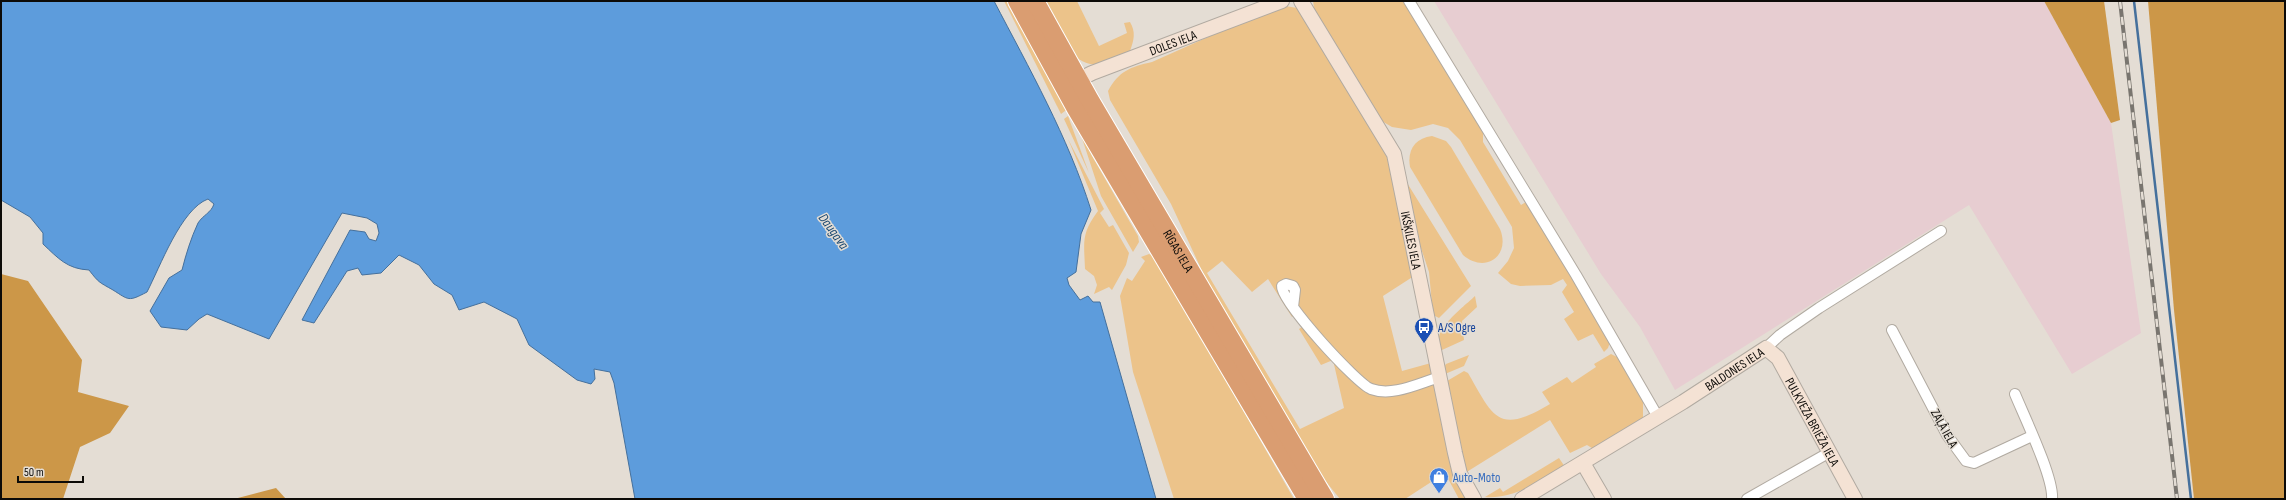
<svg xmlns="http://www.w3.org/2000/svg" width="2286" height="500" viewBox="0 0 2286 500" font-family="'Sofia Sans Condensed',sans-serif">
	<rect width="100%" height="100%" fill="#e4ddd4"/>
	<path fill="#e7cdd1" d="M1434,1H2044L2111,123L2141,333L2072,374L1969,205L1675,390L1640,327L1601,274Z"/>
	<g fill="#ecc38a">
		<path d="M1004,1H1009L1069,108L1061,114Z"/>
		<path d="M1042,1H1077L1099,46L1127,33L1124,23L1130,22C1136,32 1134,40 1130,51C1076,88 1065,42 1042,1Z"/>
		<path d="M1313,1H1404L1483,131V142L1521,205L1526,202L1610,342L1608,348L1604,352L1593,334L1578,341L1564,319L1574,312L1562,292L1567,285L1563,279L1551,285L1520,286L1511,284L1498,273L1508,261L1514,248L1512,227L1460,140L1448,128L1433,124L1411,130L1392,127L1380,120L1315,14Z"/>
		<path d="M1280,5L1297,8L1305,14L1388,152L1414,276L1383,296L1402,371L1431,363L1433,374L1429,377C1408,383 1391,393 1370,385L1308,324C1306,320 1302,316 1301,312C1295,299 1304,286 1287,279L1276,286L1294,315L1292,317L1268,279L1252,292L1222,261L1207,273L1300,429L1344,408L1333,360L1321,365L1299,329L1302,327L1327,349L1350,376L1369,391L1388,394L1431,382L1438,387L1456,482L1467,499H1459L1445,473L1405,499H1340L1323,478L1295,432L1204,275L1171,204L1110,100L1108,91C1119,71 1130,67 1152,62Z"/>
		<path d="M1068,116L1089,173L1064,119Z"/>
		<path d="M1078,126L1092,156L1138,236L1139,242L1133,252L1101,196Z"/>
		<path d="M1432,136L1446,141L1451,147L1500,229C1511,256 1485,274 1463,255L1410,167C1407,150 1415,138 1432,136Z"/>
		<path d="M1068,139L1104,209L1100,213L1109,227L1113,225L1129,253L1126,265L1112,290L1109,287L1094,294L1097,285L1094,276L1085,269C1084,241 1081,234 1098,211Z"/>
		<path d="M1404,178L1471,286L1439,318L1433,315L1429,272L1418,239Z"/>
		<path d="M1149,254L1154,256L1160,266L1294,499H1174L1133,372L1120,296L1127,278L1132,281L1145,261L1141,257Z"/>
		<path d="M1475,296L1477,307L1462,321L1464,340L1442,350C1427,333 1464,307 1475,296Z"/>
		<path d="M1611,354L1619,358L1643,399V421L1595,450L1587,445L1570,453L1550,420L1465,473L1449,390L1447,381L1464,371L1468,373C1494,418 1498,435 1550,404L1542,392L1567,377L1572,383L1596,367L1594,364Z"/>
		<path d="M1469,355L1464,366L1445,374L1444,367L1446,364Z"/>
		<path d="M1559,458L1565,467C1544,480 1512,500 1485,497L1500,488L1503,492Z"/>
	</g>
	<g fill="#cc9748">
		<path d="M2044,1H2104L2120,120L2111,123Z"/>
		<path d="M2148,1H2285V499H2194L2174,310Z"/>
		<path d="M1,274L28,281L82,360L78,392L129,406L110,433L80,447L63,499H1Z"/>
		<path d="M276,488L286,499H234Z"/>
	</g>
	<path fill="#5d9cdc" stroke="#45709c" d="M1,1H994C1029,68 1068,137 1091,210L1081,234L1076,272L1067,278L1069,285L1080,300L1088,296L1093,302H1100L1156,499H635L614,383L610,372L594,369L595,379L591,384L577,380L529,345L517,319L484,302L459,310L452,295L434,284L419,265L399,255L381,273L362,275L358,268L347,271L314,323L302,320L350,230L365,232L369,239L376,241L379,233L377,224L367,218L342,213L269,339L207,314L199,319L187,330L161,327L150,311L169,278L182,270C186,254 191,238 198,223C203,215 211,213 214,204L208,199C181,209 160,267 147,292C128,302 129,300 113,290C99,282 99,283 89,270C67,269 58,258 43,244V233L30,217L1,200Z"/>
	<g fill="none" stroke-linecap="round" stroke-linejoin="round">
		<path stroke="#45709c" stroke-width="2.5" d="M2134,1L2191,499"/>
		<g stroke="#b1aaa1" stroke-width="12">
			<g id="street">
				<path d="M1409,1L1576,275L1658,417"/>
				<path d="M1293,307L1295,290L1293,286L1286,284L1282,286C1280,300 1357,384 1371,389C1393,397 1419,383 1440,377"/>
				<path d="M1892,330L1947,435L1966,461L1974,463L2032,436"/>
				<path d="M1766,348L1780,335L1819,308L1941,231"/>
				<path d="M2015,394C2024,416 2054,478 2052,499"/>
				<path d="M1747,499L1830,452"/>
			</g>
		</g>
		<g stroke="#b1aaa1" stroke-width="16">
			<g id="secondary">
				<path id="s1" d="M1301,1L1394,154L1455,453L1460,474L1474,499"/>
				<path id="s2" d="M1070,84L1092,73L1282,1"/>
				<path d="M1583,463L1604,499"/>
				<path id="s3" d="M1522,499L1683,402L1766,348L1778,358L1855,499"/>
			</g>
		</g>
		<g stroke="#fff" stroke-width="20">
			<g id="highway">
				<path d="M1017,1L1076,109L1307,499"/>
				<path id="s4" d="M1035,1L1090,100L1325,499"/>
			</g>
		</g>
		<use href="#street" stroke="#fff" stroke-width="10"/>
		<use href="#secondary" stroke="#f4e2d4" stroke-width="14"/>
		<use href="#highway" stroke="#da9d71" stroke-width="18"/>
		<g stroke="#79756f" stroke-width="4">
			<path id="rail" d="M2120,1L2177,499"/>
		</g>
		<use href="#rail" stroke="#e4ddd4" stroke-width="2.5" stroke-dasharray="8" stroke-linecap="butt"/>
	</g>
	<defs>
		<g id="bus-pin" transform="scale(1)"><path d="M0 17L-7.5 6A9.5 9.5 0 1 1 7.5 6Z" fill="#1a4fb4" stroke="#e4ddd4"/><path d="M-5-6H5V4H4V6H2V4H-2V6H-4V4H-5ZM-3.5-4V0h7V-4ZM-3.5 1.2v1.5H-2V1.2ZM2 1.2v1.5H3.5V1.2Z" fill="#fff"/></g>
		<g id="shop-pin" transform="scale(1)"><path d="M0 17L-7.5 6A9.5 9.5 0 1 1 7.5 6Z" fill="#3f7fe0" stroke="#e4ddd4"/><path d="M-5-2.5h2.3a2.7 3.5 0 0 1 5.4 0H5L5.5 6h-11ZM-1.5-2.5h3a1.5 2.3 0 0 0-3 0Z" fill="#fff"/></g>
	</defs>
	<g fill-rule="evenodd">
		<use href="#bus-pin" x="1424" y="327"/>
		<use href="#shop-pin" x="1439" y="477"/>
	</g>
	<g text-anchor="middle" stroke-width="3" stroke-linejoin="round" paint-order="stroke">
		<g font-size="13" fill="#0d0b08" stroke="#e4ddd4">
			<text dy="5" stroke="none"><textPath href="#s2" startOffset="111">DOLES IELA</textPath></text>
			<text dy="5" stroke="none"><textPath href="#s1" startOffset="267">IKŠĶILES IELA</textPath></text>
			<text dy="5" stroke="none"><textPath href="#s4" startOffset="288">RĪGAS IELA</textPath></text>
			<text dy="5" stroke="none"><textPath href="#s3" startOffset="249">BALDONES IELA</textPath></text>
			<text dy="5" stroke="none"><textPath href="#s3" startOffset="375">PULKVEŽA BRIEŽA IELA</textPath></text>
			<text transform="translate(1945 428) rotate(61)" y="5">ZAĻĀ IELA</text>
		</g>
		<g font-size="13" fill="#164399" stroke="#e4ddd4" text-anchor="start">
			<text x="1438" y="332">A/S Ogre</text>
		</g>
		<g font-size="13" fill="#366cbe" stroke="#e4ddd4" text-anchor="start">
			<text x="1453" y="482">Auto-Moto</text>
		</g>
		<g font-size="14" font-style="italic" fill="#1a4872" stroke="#e4ddd4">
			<text transform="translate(834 231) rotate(54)" y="5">Daugava</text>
		</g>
	</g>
	<rect width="2286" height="500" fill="none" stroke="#0d0b08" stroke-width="4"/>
	<path d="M18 476v6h65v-6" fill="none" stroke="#0d0b08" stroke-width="2"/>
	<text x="24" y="476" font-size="12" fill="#0d0b08" stroke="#e4ddd4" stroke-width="3" paint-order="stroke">50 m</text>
</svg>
